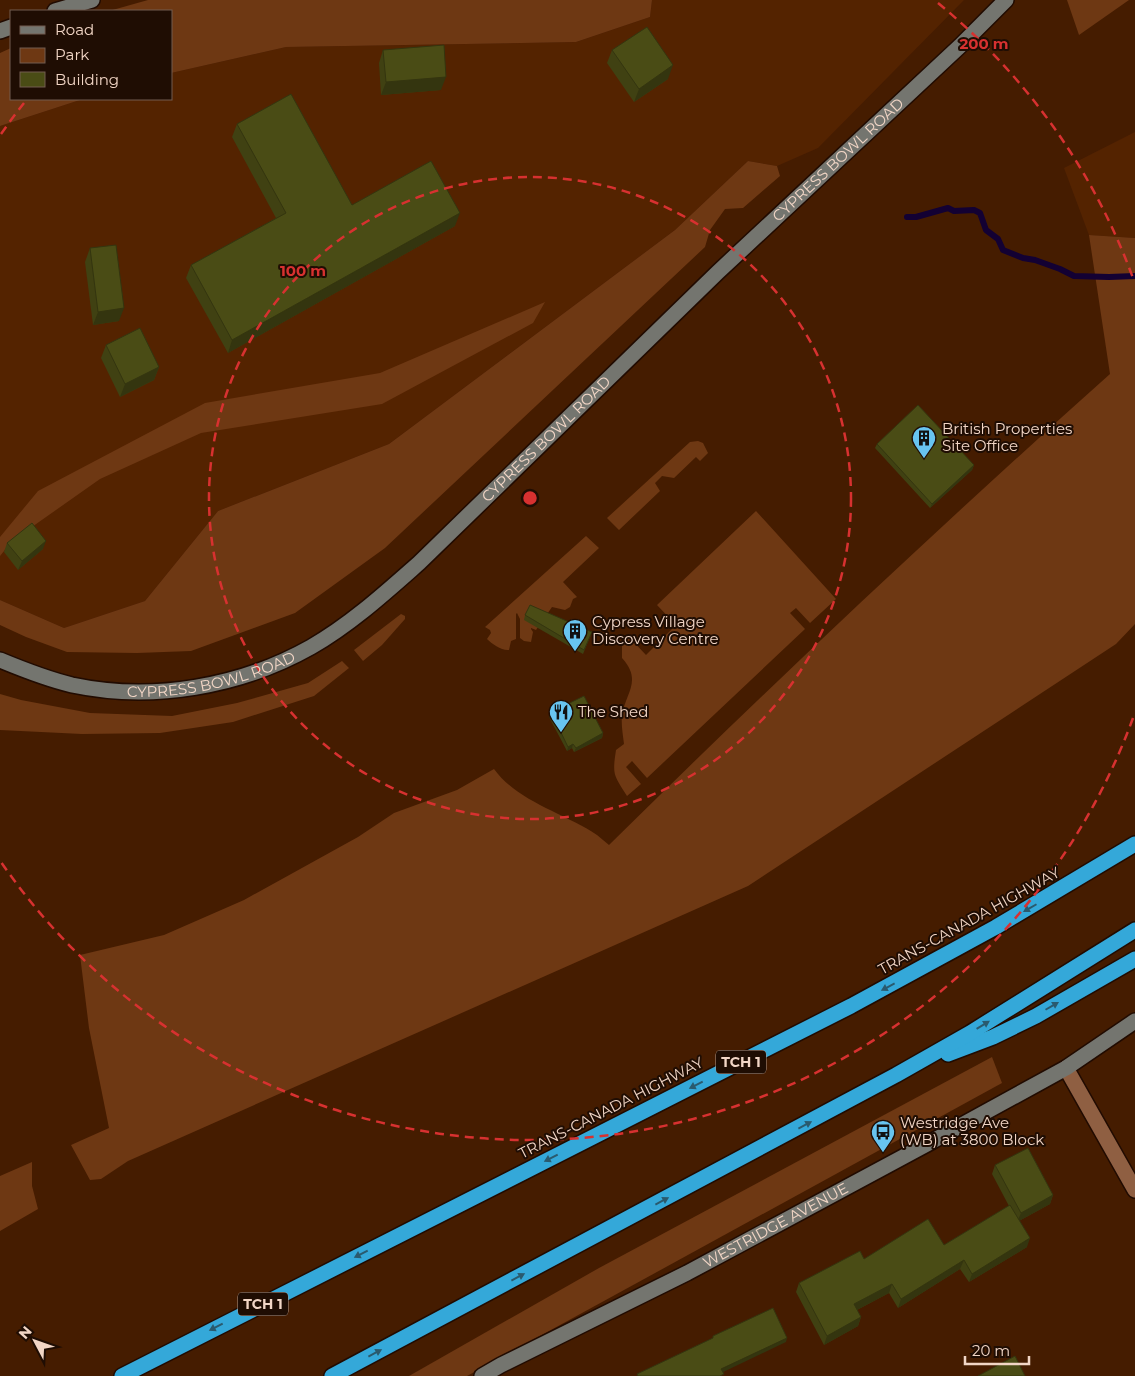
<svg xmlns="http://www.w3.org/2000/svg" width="1135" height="1376" viewBox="0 0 1135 1376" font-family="Montserrat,sans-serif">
	<rect width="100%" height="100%" fill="#451c00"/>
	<g fill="#542300">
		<path d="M652,0H964L818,148L777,166L748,161L675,230L389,444L218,511L145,601L64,628L0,600V126L83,99H171V73L286,47L576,42L650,17Z"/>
		<path d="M1135,132V238L1089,235L1064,168Z"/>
	</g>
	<g fill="#6e3813">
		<path d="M148,0H652L650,17L576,42L286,47L171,73V11H109Z"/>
		<path d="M1067,0H1129L1079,35Z"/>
		<path d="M11,48V99H83L0,126V53Z"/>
		<path d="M748,161L777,166L780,176L743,208L725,209L710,230L705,247L385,548L295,613L191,651L137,653L67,652L26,637L0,625V600L64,628L145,601L218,511L389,444L675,230Z"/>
		<path d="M1089,235L1135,238V624L1116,644L748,886L128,1161L101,1179L90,1180L71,1145L109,1128L89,1028L80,955L164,935L244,900L358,837L394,813L457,790L494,769C518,802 564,813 597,835C601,838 605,842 609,845C772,684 939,527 1110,374Z"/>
		<path d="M545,302L533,323L382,404L201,433L100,479L12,541L0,556V537L38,491L205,403L380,373Z"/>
		<path d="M698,441L703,443L708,453L700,461L696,457L674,478L662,476L655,483L660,491L619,530L607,518L690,442Z"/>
		<path d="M756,511L836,599L810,623L796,608L790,613L805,629L647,778L632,761L626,767L641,784L627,796C614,775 612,776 616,750L624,744C623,735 621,725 622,716C625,693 643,681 622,658V645L628,636L646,655L676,625L657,605Z"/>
		<path d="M586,536L599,548L563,582L577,597L573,599L570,607L565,610L552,607L536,630L531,628V629L533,632L531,642L524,641L520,638V619L517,613L516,614V639L511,641L509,650C502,651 492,644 487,639L491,633L490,630L485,627Z"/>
		<path d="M401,614L405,616V619L382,645L363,661L354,650Z"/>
		<path d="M342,661L349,668L314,696L233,722L160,733L82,734L0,730V694L21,700L90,713L172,716L237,703L308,683Z"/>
		<path d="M992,1057L1002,1083L467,1376H409L599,1268Z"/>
		<path d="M32,1162V1186L38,1209L0,1231V1176Z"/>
	</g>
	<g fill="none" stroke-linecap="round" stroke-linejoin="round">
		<path stroke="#130133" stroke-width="6" d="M907,217H916L948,208L954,211L974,210L980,213L986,230L998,239L1003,250L1023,258L1035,260L1060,269L1074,276L1109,277L1135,276"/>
		<g stroke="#210b01" stroke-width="18">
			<path id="street" d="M1066,1068L1135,1190"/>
		</g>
		<g stroke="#210b01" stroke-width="18">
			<g id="secondary">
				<path d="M55,11L92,0"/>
				<path d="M0,31L11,27"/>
				<path id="s1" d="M0,660C24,670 47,679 72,685C152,702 240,687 311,647C351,624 385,593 419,563L718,272L960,46L1006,0"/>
				<path id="s2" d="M482,1376L501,1365L687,1273L929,1143L1066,1068L1135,1021"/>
			</g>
		</g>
		<g stroke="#210b01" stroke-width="18">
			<g id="highway">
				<path d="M948,1054L993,1037L1036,1016L1135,959"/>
				<path d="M122,1376L851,1006L996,927L1135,844"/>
				<path d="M332,1376L896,1075L970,1033L1135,930"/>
			</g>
		</g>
		<use href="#street" stroke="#8f5f42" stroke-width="15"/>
		<use href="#secondary" stroke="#74756f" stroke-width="15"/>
		<use href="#highway" stroke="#34a8d9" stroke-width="15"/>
	</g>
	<g fill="#404112">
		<path d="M383,50L441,90L381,95L379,63Z"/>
		<path d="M612,50L668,79L634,102L607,63Z"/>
		<path d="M237,124L352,205L455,226L228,353L186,278L191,265L276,218L232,137Z"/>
		<path d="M90,248L119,321L93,325L85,262Z"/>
		<path d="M106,345L159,367L154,380L120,397L101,358Z"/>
		<path d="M877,444L974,465L972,470L930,508L875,448Z"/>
		<path d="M7,543L43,549L18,570L4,552Z"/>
		<path d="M525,615L592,632L583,654L524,620Z"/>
		<path d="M551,712L603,733L602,738L574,752L572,748L567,751L549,717Z"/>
		<path d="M995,1165L1053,1195L1050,1204L1019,1221L1027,1247L969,1282L960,1269L898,1308L889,1293L857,1310L861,1317L858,1326L824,1345L796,1292L799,1283L864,1259L944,1245L1009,1206L992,1174Z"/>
	</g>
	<g fill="#34350f">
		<path d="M673,65L668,79L634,102L639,89Z"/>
		<path d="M446,77L441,90L381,95L386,82Z"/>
		<path d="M460,213L455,226L228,353L232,340Z"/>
		<path d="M124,308L119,321L93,325L98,312Z"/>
		<path d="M159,367L154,380L120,397L125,384Z"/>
		<path d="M974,465L972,470L930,508L932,504Z"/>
		<path d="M46,541L43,549L18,570L22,561Z"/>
		<path d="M603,733L602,738L574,752L576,748Z"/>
		<path d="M573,744L572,748L567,751L568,747Z"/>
		<path d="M1053,1195L1050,1204L1017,1222L1021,1213Z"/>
		<path d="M1030,1238L1027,1247L969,1282L972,1274Z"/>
		<path d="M964,1260L960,1269L898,1308L901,1299Z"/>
		<path d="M892,1284L889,1293L851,1313L854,1304Z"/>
		<path d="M861,1317L858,1326L824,1345L827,1336Z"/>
		<path d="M787,1338L786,1342L719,1374L721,1369Z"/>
	</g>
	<g fill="#4a4c15" stroke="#34350f">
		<path d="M647,27L673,65L639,89L612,50Z"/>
		<path d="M444,45L446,77L386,82L383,50Z"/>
		<path d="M291,94L352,205L431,161L460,213L232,340L191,265L286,213L237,124Z"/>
		<path d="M116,245L124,308L98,312L90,248Z"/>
		<path d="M140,328L159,367L125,384L106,345Z"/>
		<path d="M918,405L974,465L932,504L877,444Z"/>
		<path d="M32,523L46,541L22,561L7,543Z"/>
		<path d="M530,605L592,632L584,650L525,615Z"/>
		<path d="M584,696L603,733L576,748L573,744L568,747L551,712Z"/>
		<path d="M1028,1148L1053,1195L1021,1213L995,1165Z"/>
		<path d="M1010,1205L1030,1238L972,1274L964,1260L901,1299L892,1284L854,1304L861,1317L827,1336L799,1283L860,1251L864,1259L928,1219L944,1245Z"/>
		<path d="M773,1308L787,1338L721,1369L724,1374L720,1376H638L637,1374L713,1338V1336Z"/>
		<path d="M1015,1356L1025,1376H978Z"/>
	</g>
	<defs><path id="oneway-solid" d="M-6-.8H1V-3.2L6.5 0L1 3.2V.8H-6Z" transform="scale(1.25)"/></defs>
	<g fill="#2a5a6e">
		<use href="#oneway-solid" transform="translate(1030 908) rotate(150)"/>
		<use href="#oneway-solid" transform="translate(888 987) rotate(152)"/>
		<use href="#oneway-solid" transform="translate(1052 1006) rotate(-30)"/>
		<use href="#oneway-solid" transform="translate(983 1025) rotate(-31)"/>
		<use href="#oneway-solid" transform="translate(696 1085) rotate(153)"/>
		<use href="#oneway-solid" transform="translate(805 1125) rotate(-28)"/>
		<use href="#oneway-solid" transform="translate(551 1158) rotate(153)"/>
		<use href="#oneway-solid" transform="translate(662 1201) rotate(-28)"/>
		<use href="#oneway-solid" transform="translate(361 1254) rotate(153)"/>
		<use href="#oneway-solid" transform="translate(518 1277) rotate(-28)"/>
		<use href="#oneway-solid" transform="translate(216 1327) rotate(153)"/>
		<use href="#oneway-solid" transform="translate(375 1353) rotate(-28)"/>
	</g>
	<g fill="none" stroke="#d73130" stroke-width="2.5" stroke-dasharray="9 6">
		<circle cx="530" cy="498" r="321"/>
		<path d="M1133 718A642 642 0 0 1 1 862M1 134A642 642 0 0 1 24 103M938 3A642 642 0 0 1 1133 278"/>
	</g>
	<defs>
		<g id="building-pin" transform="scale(1.25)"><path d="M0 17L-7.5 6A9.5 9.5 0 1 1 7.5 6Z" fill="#68c4f0" stroke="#1f0d03"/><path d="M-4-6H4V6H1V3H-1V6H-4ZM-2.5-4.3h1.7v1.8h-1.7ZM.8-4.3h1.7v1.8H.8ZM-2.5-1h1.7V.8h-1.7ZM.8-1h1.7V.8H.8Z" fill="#111"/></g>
		<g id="restaurant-pin" transform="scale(1.25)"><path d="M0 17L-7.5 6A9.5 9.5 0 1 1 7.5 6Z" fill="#68c4f0" stroke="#1f0d03"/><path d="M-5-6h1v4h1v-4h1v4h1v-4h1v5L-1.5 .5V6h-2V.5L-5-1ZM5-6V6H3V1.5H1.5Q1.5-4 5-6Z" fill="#111"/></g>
		<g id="bus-pin" transform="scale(1.25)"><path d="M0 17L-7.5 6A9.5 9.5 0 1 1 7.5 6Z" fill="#68c4f0" stroke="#1f0d03"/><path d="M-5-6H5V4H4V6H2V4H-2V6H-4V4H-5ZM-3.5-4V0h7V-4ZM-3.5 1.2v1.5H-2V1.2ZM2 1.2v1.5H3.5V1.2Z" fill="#111"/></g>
	</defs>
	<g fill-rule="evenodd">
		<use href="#building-pin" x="924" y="438"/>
		<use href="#building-pin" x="575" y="631"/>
		<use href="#restaurant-pin" x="561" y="712"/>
		<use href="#bus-pin" x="883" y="1132"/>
	</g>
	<g text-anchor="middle" stroke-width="4" stroke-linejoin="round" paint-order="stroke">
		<g fill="#1f0d03" stroke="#b39a8c" stroke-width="1">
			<rect x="716" y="1050.5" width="50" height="23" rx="4"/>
			<rect x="238" y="1292.5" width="50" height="23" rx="4"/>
		</g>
		<g font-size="14" font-weight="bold" fill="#f2d6c6">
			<text x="741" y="1067">TCH 1</text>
			<text x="263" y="1309">TCH 1</text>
		</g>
		<g font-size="15" fill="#f2d6c6" stroke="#1f0d03">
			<text dy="5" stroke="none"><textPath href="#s1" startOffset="1042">CYPRESS BOWL ROAD</textPath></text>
			<text dy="5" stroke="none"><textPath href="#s1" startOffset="638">CYPRESS BOWL ROAD</textPath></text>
			<text dy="5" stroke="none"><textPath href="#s1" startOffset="218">CYPRESS BOWL ROAD</textPath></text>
			<text transform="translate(969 921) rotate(-29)" y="5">TRANS-CANADA HIGHWAY</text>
			<text transform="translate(611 1108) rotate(-27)" y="5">TRANS-CANADA HIGHWAY</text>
			<text dy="5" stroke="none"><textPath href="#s2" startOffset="330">WESTRIDGE AVENUE</textPath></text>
		</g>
		<g font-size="15" fill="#f2d6c6" stroke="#1f0d03" text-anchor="start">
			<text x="942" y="434">British Properties<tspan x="942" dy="17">Site Office</tspan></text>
			<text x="592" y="627">Cypress Village<tspan x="592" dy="17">Discovery Centre</tspan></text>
			<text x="578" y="717">The Shed</text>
			<text x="900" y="1128">Westridge Ave<tspan x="900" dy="17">(WB) at 3800 Block</tspan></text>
		</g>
	</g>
	<circle cx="530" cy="498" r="8" fill="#d73130" stroke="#1f0d03" stroke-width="2.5"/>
	<g font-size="15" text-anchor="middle" font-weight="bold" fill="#d73130" stroke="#1f0d03" stroke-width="4" stroke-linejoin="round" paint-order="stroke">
		<text x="984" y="49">200 m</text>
		<text x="303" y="276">100 m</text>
	</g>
	<rect x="10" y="10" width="162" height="90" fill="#1f0d03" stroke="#735d51"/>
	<rect x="20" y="26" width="25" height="8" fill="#74756f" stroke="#735d51"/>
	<text x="55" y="35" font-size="15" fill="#f2d6c6">Road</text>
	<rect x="20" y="48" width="25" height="15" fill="#6e3813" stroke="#735d51"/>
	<text x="55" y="60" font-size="15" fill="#f2d6c6">Park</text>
	<rect x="20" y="72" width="25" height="15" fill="#4a4c15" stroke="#735d51"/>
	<text x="55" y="85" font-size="15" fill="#f2d6c6">Building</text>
	<g transform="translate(35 1341) rotate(311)" stroke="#1f0d03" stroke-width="4" paint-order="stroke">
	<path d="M0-4L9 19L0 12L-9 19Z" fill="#f2d6c6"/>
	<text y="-8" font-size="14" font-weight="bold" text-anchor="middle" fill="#f2d6c6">N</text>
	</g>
	<path d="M965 1356v8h64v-8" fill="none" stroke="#f2d6c6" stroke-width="2.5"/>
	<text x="972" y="1356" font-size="15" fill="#f2d6c6" stroke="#1f0d03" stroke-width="4" paint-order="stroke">20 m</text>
</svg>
